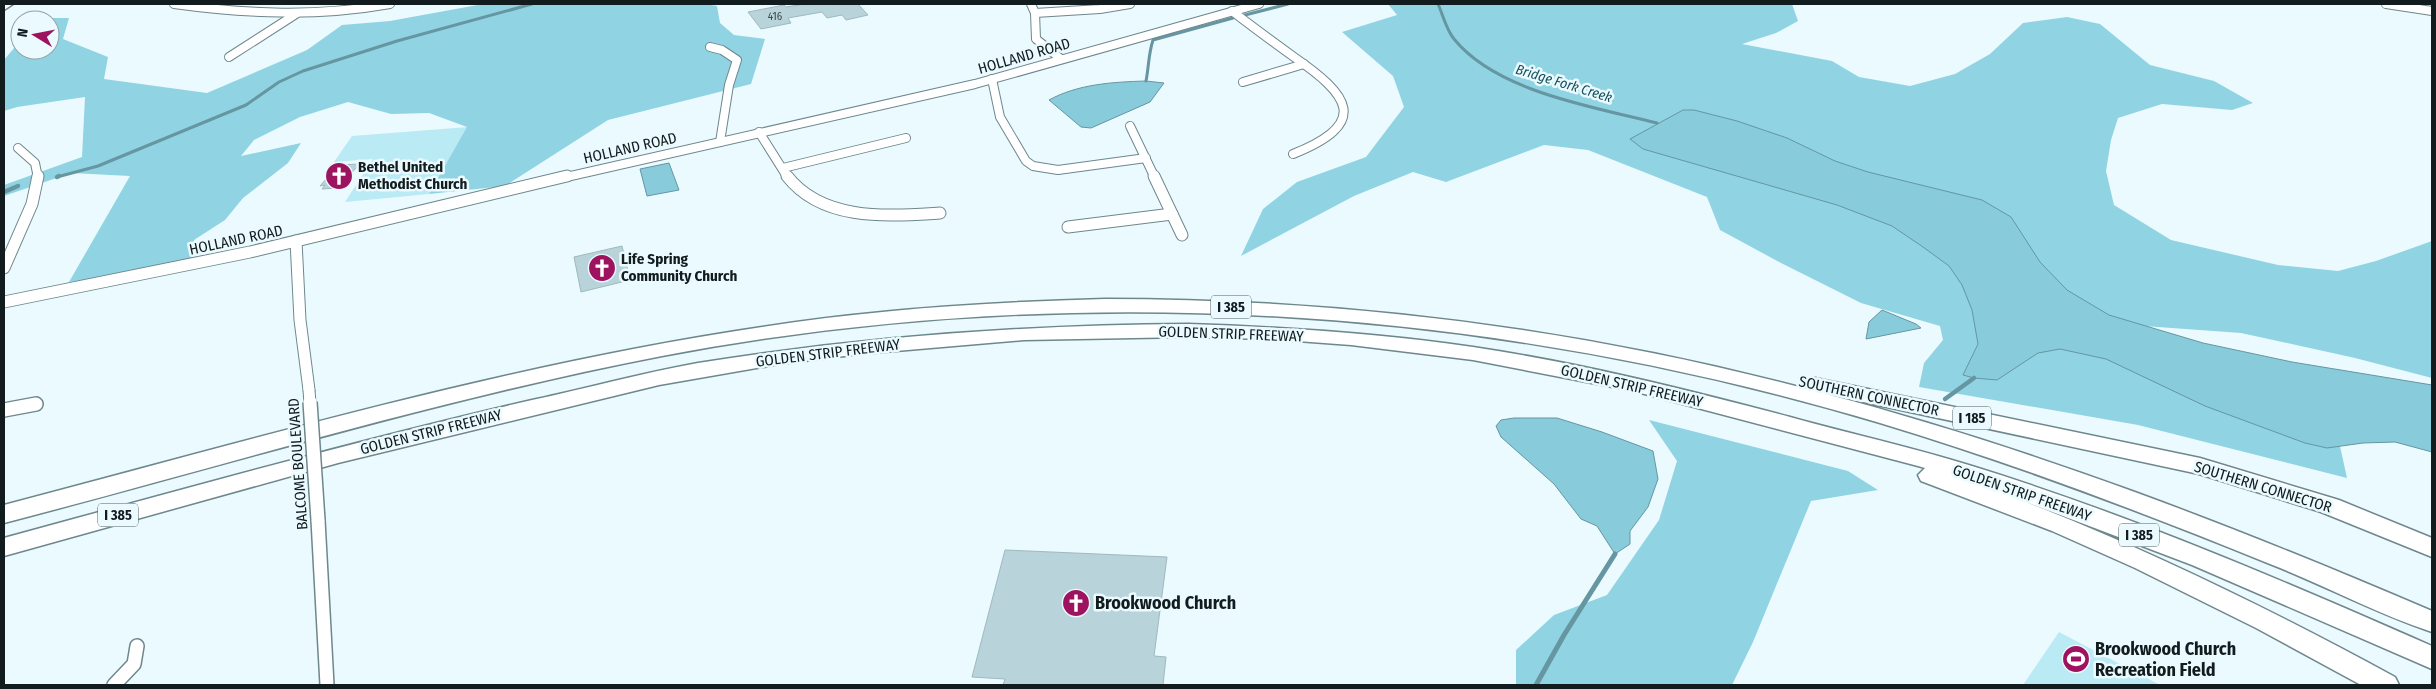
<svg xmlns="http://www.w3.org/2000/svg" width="2436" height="689" viewBox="0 0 2436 689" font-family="'Fira Sans Condensed',sans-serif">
	<rect width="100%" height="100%" fill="#eafafe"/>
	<g fill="#baeaf4">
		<path d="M468,127L429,194L345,202L373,159L334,162L352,136Z"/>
		<path d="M2059,632L2160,685H2023Z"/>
	</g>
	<g fill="#90d4e3">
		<path d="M483,4H706L717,6L720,23L734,35L765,39L751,84L608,120L505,186L429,194L467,127L429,113L391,114L348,102L300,117L254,140L241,156L301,143L288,163L243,198L225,220L194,240L195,257L192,267L69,282L130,176L71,173L4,196V185L82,157L85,97L17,107L4,111V60L20,41V50H50V20H38L40,18H69L63,39L108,57L104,79L207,93L307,50L342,25L390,21Z"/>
		<path d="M1388,4H1792L1798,21L1776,33L1742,44L1832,61L1859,77L1910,86L1955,74L1990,54L2023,23L2067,17L2100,24L2150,65L2214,81L2253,103L2232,110L2162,104L2118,118L2111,140L2106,171L2114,205L2171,240L2278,265L2338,271L2376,261L2432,241V378L2355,358L2241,333L2130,325L2336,428L2347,478L2138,425L1919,387L1924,363L1943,340L1940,326L1861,303L1781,263L1720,230L1707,197L1588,150L1544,145L1446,182L1413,172L1354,196L1241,256L1263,209L1297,182L1366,157L1404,107L1393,76L1342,32L1397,15Z"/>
		<path d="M1649,420L1848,471L1878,490L1811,501L1753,642L1732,685H1516V650L1554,615L1607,595L1659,520L1677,461Z"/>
	</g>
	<g fill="#88cbda" stroke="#6596a2">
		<path d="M1146,81L1164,83L1150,102L1091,128L1081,127L1049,100C1078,84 1113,82 1146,81Z"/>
		<path d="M1683,110H1694L1737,121L1787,138L1835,161L1868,172L1982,200L2011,217L2040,262L2067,290L2109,315L2203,343L2292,362L2432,385V452L2395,442L2363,443L2327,448L2305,443L2205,406L2106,359L2060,349L2038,353L1997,380L1974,378L1963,375L1978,344L1972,310L1962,285L1949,266L1923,247L1892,226L1837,205L1643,149L1630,139Z"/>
		<path d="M669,163L679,190L647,196L640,169Z"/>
		<path d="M1882,310L1916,324L1921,328L1866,339L1869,322Z"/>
		<path d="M1514,418H1557L1602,432L1653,451L1658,479L1648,507L1630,531V544L1615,554L1597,526L1581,519L1554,484L1501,437L1496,426L1501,420Z"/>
	</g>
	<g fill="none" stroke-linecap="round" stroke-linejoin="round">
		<g stroke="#6596a2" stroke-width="3">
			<path d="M1438,4C1443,15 1446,29 1454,39C1497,92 1594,107 1657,123"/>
			<path d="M1245,15L1288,4"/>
			<path d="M1146,81C1149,66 1148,56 1153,40L1233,18"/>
			<path d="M57,177L98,166L246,105L279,82L303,71L397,41L532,4"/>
		</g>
		<g stroke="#6596a2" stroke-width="4.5">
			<path d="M57,177L59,176"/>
			<path d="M4,192L18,186"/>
			<path d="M1945,399L1974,378"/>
		</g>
		<path stroke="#6596a2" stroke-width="5" d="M1536,685L1564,635L1615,554"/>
	</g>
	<g fill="#b8d3d9" stroke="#9eb9bf">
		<path d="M805,4H858L868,15L846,20L842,15L827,18L822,12L788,18L791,23L761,29L748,12L784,5L786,7Z"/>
		<path d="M360,164L337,188L322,189L325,185L320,186L338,165Z"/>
		<path d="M622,246L630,280L581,292L574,257Z"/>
		<path d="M1005,550L1167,557L1154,656L1166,657L1163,685H1003L1005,679L972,677Z"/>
	</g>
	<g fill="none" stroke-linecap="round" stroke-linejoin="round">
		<g stroke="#6e878d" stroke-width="10">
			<g id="street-far2">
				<path d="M174,4C247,14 317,17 390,4"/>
				<path d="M1031,4L1035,13L1036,39L1061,59"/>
				<path d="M2386,4L2432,11"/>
				<path d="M1232,11C1253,27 1273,42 1294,57C1349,95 1371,123 1293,154"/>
				<path d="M1035,13L1100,9L1130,4"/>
				<path d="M710,47L722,50L737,60L729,85L720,142"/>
				<path d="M229,57L296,14"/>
				<path d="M992,79L1000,117L1026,161L1033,166L1058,170L1146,158"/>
				<path d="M1243,82L1304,64"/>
				<path d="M1130,126L1155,178"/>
				<path d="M759,132L788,178"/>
				<path d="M18,148L35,163L38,178"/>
				<path d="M783,168L906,138"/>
				<path d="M562,178L975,84L1259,4"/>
			</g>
		</g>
		<g stroke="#6e878d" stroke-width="13">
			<g id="street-far1">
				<path d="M787,176C823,222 888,216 940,213"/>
				<path d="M1154,176L1182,235"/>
				<path d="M1068,227L1172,214"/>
				<path d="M296,241L300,320L309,390"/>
				<path d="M4,268L32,204L38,176"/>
				<path d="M4,302L250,252L567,176"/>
			</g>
		</g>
		<g stroke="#6e878d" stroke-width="16">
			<g id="street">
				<path d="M4,410L36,404"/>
				<path d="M318,520L327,685"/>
				<path d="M114,685L134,664L137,646"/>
			</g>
		</g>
		<g stroke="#6e878d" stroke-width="3">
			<path id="secondary" d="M4,4H13L4,10Z"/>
		</g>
		<g stroke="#6e878d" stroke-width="3">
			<g id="highway">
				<path d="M1105,299C1343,299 1576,328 1807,389L1804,385L1807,380L1815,378L2200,458L2339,500L2432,538V557L2321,512L2199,474L1826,394C2034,449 2234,526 2432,611V632C2377,614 2324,585 2270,564C2142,512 2013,463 1880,423C1485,305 1067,279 662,356C439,399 223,466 4,523V505C255,439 505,365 762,327C876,309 990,302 1105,299Z"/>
				<path d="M1188,324C1283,327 1378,333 1473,347C1580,363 1685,389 1790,417C1851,434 1912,447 1972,466C2130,515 2282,580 2432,646V669L2192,565L2005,494C2140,545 2268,608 2395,677L2399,685H2361L2256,628L2135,568L2052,531L1921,481L1918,475L1925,468L1918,466L1633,391L1473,360L1351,345L1269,339L1188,337L1024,340L861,354L780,364L659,385L338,463L4,556V538C180,490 355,441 532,400C588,388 642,373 698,363C860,337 1024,325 1188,324Z"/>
			</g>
		</g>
		<use href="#street-far2" stroke="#fff" stroke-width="8"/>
		<use href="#street-far1" stroke="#fff" stroke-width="11"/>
		<use href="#street" stroke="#fff" stroke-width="13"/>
		<use href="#secondary" fill="#fff" fill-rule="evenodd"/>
		<use href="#highway" fill="#fff" fill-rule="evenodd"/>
		<g stroke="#6e878d" stroke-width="13" stroke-linecap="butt">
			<path id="street-bridge-far1" d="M309,390L310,403"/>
		</g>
		<g stroke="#6e878d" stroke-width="16" stroke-linecap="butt">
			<path id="street-bridge" d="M310,402L318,520"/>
		</g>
		<use href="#street-bridge-far1" stroke="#fff" stroke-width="11"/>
		<use href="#street-bridge" stroke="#fff" stroke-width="13"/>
	</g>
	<defs>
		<g id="church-disc" transform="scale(1.4375)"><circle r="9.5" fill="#9e1360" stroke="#eafafe"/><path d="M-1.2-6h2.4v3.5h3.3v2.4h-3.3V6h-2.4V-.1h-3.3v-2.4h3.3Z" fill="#fff"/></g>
		<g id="stadium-disc" transform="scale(1.4375)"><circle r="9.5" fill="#9e1360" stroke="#eafafe"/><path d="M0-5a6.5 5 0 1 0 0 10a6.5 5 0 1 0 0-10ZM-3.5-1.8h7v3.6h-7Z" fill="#fff"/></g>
	</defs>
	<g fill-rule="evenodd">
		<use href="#church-disc" x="339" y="176"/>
		<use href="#church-disc" x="602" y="268"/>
		<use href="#church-disc" x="1076" y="603"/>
		<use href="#stadium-disc" x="2076" y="659"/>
	</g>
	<g text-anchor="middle" stroke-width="5" stroke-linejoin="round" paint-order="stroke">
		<g font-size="11" fill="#3c4a4d">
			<text x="775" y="20">416</text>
		</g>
		<g font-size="14" font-style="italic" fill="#154f5a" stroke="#eafafe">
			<text transform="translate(1564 83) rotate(17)" y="5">Bridge Fork Creek</text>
		</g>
		<g fill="#eafafe" stroke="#535f61" stroke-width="1">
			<rect x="1211" y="295.5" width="40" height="23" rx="4"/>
			<rect x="1953" y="406.5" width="38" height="23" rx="4"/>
			<rect x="98" y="503.5" width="40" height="23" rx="4"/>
			<rect x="2119" y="523.5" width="40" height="23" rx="4"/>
		</g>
		<g font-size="14" font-weight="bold" fill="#121c1e">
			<text x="1231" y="312">I 385</text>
			<text x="1972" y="423">I 185</text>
			<text x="118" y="520">I 385</text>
			<text x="2139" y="540">I 385</text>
		</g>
		<g font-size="15" fill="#121c1e" stroke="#eafafe">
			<text transform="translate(1024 56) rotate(-16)" y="5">HOLLAND ROAD</text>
			<text transform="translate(630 148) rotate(-13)" y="5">HOLLAND ROAD</text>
			<text transform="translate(236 240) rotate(-12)" y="5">HOLLAND ROAD</text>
			<text transform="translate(1231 334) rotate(2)" y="5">GOLDEN STRIP FREEWAY</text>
			<text transform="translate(828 353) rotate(-7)" y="5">GOLDEN STRIP FREEWAY</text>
			<text transform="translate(1632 386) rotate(13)" y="5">GOLDEN STRIP FREEWAY</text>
			<text transform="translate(1869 396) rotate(12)" y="5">SOUTHERN CONNECTOR</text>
			<text transform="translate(431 432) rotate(-14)" y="5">GOLDEN STRIP FREEWAY</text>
			<text transform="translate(298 464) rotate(-94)" y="5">BALCOME BOULEVARD</text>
			<text transform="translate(2263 487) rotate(17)" y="5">SOUTHERN CONNECTOR</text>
			<text transform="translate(2022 493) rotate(19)" y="5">GOLDEN STRIP FREEWAY</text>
		</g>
		<g font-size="15" font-weight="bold" fill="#121c1e" stroke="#eafafe" text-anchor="start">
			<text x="358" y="172">Bethel United<tspan x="358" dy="17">Methodist Church</tspan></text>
			<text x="621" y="264">Life Spring<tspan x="621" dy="17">Community Church</tspan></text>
		</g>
		<g font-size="18" font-weight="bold" fill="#121c1e" stroke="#eafafe" text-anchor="start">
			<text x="1095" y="609">Brookwood Church</text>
			<text x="2095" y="655">Brookwood Church<tspan x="2095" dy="21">Recreation Field</tspan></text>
		</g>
	</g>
	<rect width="2436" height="689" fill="none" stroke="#121c1e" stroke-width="10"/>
	<g transform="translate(35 35) rotate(280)"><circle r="24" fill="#eafafe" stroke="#94a1a4"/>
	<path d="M0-4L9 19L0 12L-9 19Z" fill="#9e1360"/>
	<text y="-8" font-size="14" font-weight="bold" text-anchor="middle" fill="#121c1e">N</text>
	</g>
</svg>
